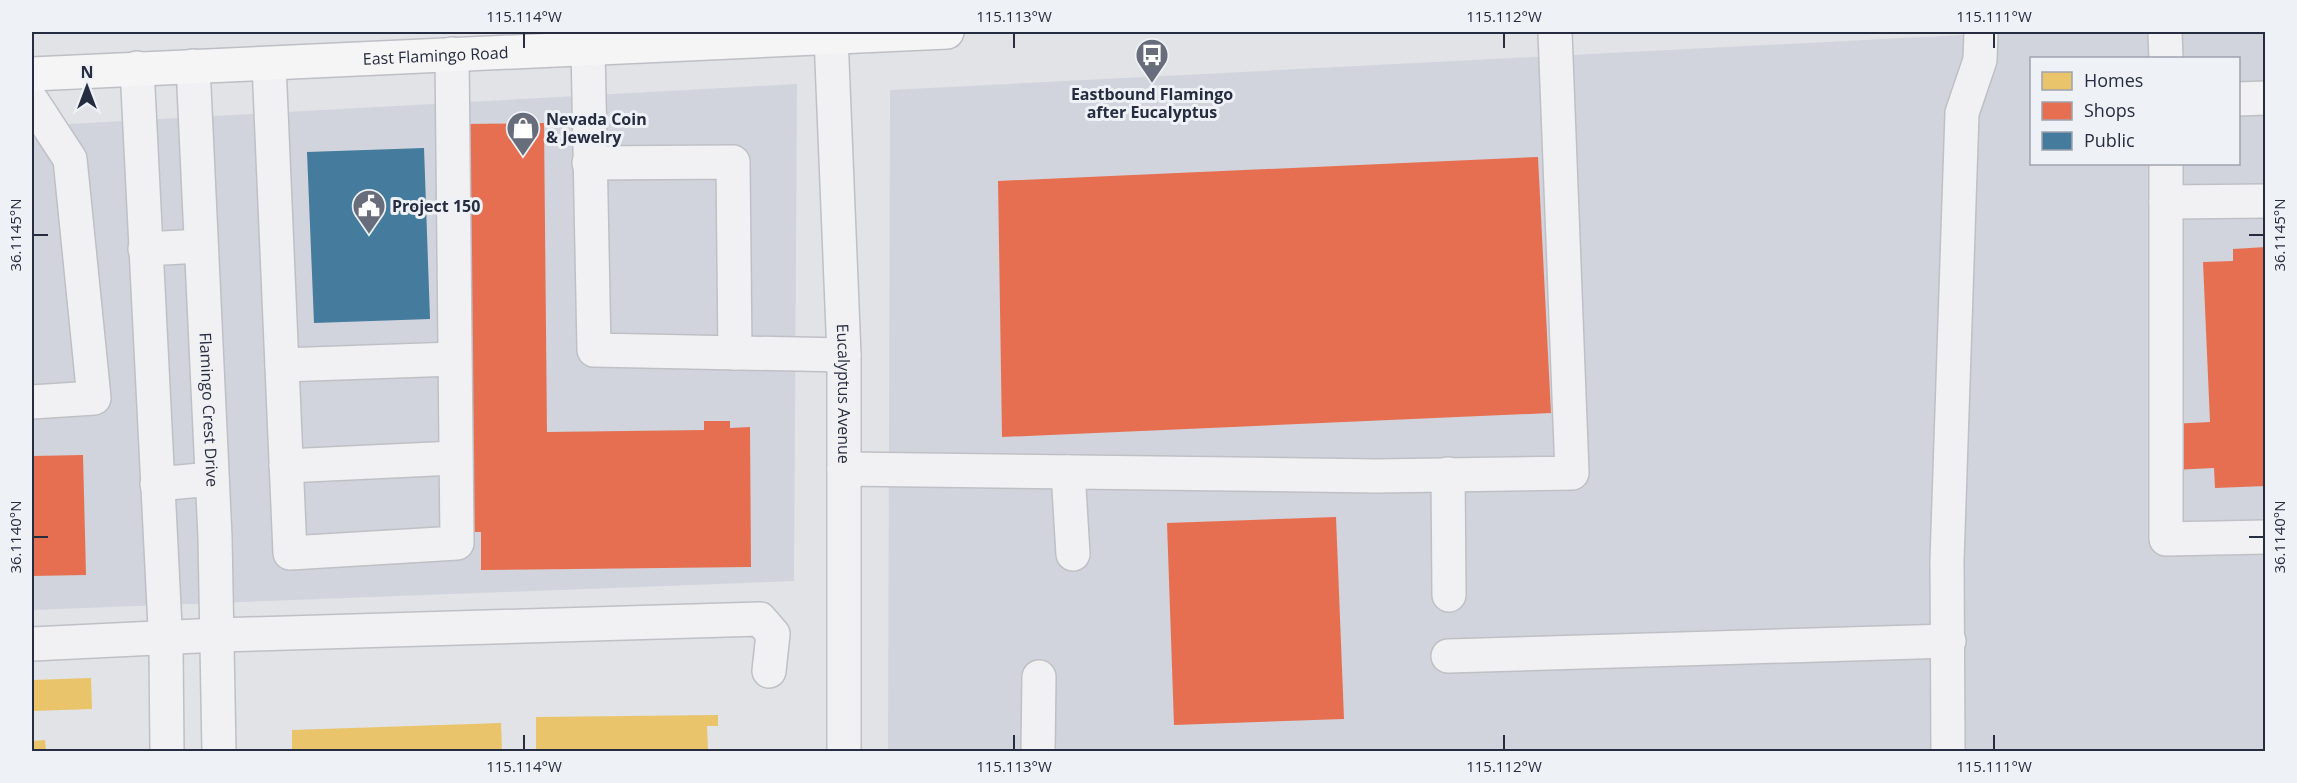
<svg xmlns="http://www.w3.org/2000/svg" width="2297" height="783" viewBox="0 0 2297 783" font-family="'Open Sans',sans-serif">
	<rect width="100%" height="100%" fill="#e1e3e7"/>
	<g fill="#d1d4dc" fill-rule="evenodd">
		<path d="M2095,32H2265V751L888,752L890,90L1961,35ZM2032,58H2238V164H2032Z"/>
		<path d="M797,84L794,581L32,610V126Z"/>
	</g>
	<g fill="#e9c46a">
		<path d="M91,678L92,709L32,711V680Z"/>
		<path d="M718,715V726H707L708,752H536V717Z"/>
		<path d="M501,723L502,752H292V730Z"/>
		<path d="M45,740L46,752H32V741Z"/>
	</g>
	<g fill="#e76f51">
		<path d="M544,123L547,432L704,430V421H730V428L750,427L751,567L481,570V532H469L465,124Z"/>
		<path d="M1538,157L1551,413L1002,437L998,181Z"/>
		<path d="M2266,247V486L2215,488L2214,468L2173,470L2171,424L2210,422L2203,262L2233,261V249Z"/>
		<path d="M83,455L86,575L32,576V456Z"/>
		<path d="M1336,517L1344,719L1174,725L1167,523Z"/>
	</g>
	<path fill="#457b9d" d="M424,148L430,319L314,323L307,152Z"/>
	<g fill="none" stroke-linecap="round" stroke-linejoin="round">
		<g stroke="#bec0c5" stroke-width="36">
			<g id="minor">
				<path d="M2165,32L2166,58"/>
				<path id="s1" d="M831,36L844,355V752"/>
				<path d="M588,47L594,350L844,355"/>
				<path d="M269,64L290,553L457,543L452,54"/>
				<path id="s2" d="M193,66L215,537L219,752"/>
				<path d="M137,68L166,647L167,752"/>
				<path d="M2238,99L2266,98"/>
				<path d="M32,101L70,159L94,398L32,402"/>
				<path d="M589,163L733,162L735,353"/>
				<path d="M2166,164V539L2266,537"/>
				<path d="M2166,202L2266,201"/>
				<path d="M145,249L201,246"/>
				<path d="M282,365L454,359"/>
				<path d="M286,466L455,458"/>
				<path d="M844,469L1377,476L1572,473L1555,32"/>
				<path d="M1068,472L1073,554"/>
				<path d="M1448,474L1449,595"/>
				<path d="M157,484L212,479"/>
				<path d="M32,644L218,635L760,619L773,634L769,671"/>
				<path d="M1448,656L1949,641"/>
				<path d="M1038,752L1039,677"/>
				<path d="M1948,752L1947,561L1962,113L1980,60L1981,32"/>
			</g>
		</g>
		<g stroke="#bdbfc4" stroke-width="36">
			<g id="major">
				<path id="s3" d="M32,74L947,32"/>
			</g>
		</g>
		<use href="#minor" stroke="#f1f1f3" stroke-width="33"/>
		<use href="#major" stroke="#f5f5f6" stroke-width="33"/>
	</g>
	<path fill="none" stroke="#272d41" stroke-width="2" d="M524,33V48M1014,33V48M1504,33V48M1994,33V48M33,235H48M2249,235H2264M33,537H48M2249,537H2264M524,735V750M1014,735V750M1504,735V750M1994,735V750"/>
	<defs>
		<g id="bus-pin" transform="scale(1.725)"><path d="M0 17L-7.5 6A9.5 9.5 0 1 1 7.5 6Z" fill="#686d7b" stroke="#eef1f6"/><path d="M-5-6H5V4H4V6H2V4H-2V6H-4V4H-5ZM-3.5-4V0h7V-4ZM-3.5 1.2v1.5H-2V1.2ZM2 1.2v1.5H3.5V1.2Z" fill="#fff"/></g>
		<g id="shop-pin" transform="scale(1.725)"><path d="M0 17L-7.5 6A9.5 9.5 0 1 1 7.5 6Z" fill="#686d7b" stroke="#eef1f6"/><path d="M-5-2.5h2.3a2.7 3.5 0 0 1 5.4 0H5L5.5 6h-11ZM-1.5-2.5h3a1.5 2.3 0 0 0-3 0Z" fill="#fff"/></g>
		<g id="civic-pin" transform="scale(1.725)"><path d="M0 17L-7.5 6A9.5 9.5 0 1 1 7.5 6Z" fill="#686d7b" stroke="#eef1f6"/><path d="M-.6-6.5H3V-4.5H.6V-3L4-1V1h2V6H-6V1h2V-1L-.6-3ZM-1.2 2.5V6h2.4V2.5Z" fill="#fff"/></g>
	</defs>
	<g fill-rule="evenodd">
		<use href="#bus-pin" x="1152" y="55"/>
		<use href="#shop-pin" x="523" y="128"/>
		<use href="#civic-pin" x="369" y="206"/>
	</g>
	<g text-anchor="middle" stroke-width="6" stroke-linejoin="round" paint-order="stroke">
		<g font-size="16" fill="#272d41" stroke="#eef1f6">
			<text dy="6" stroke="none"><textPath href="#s3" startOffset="404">East Flamingo Road</textPath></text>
			<text dy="6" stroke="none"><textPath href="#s1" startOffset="358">Eucalyptus Avenue</textPath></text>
			<text dy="6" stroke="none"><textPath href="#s2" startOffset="344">Flamingo Crest Drive</textPath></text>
		</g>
		<g font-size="16" font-weight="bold" fill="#272d41" stroke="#eef1f6" text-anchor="start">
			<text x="1152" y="100" text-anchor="middle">Eastbound Flamingo<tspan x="1152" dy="18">after Eucalyptus</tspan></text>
			<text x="546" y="125">Nevada Coin<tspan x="546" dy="18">&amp; Jewelry</tspan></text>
			<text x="392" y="212">Project 150</text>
		</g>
	</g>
	<rect width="2297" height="783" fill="none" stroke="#eef1f6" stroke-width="66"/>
	<rect x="2030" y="57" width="210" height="108" fill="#eef1f6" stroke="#9ea3ae" stroke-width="1.5"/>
	<rect x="2042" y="72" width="30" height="18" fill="#e9c46a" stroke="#9ea3ae" stroke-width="1.5"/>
	<text x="2084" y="87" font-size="18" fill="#272d41">Homes</text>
	<rect x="2042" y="102" width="30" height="18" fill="#e76f51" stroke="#9ea3ae" stroke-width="1.5"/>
	<text x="2084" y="117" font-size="18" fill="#272d41">Shops</text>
	<rect x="2042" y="132" width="30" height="18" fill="#457b9d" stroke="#9ea3ae" stroke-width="1.5"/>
	<text x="2084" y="147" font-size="18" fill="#272d41">Public</text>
	<g transform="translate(87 87)" stroke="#eef1f6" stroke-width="4.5" paint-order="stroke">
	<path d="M0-4.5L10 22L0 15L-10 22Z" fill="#272d41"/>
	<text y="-9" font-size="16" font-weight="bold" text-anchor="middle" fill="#272d41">N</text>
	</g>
	<rect x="33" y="33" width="2231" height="717" fill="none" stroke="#272d41" stroke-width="2"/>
	<g font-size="15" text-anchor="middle" fill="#272d41">
		<text x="524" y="22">115.114°W</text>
		<text x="1014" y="22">115.113°W</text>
		<text x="1504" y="22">115.112°W</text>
		<text x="1994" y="22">115.111°W</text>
		<text transform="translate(16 235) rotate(-90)" y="5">36.1145°N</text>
		<text transform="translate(2280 235) rotate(-90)" y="5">36.1145°N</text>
		<text transform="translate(16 537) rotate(-90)" y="5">36.1140°N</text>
		<text transform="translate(2280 537) rotate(-90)" y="5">36.1140°N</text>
		<text x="524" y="772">115.114°W</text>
		<text x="1014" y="772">115.113°W</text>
		<text x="1504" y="772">115.112°W</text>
		<text x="1994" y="772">115.111°W</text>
	</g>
</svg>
